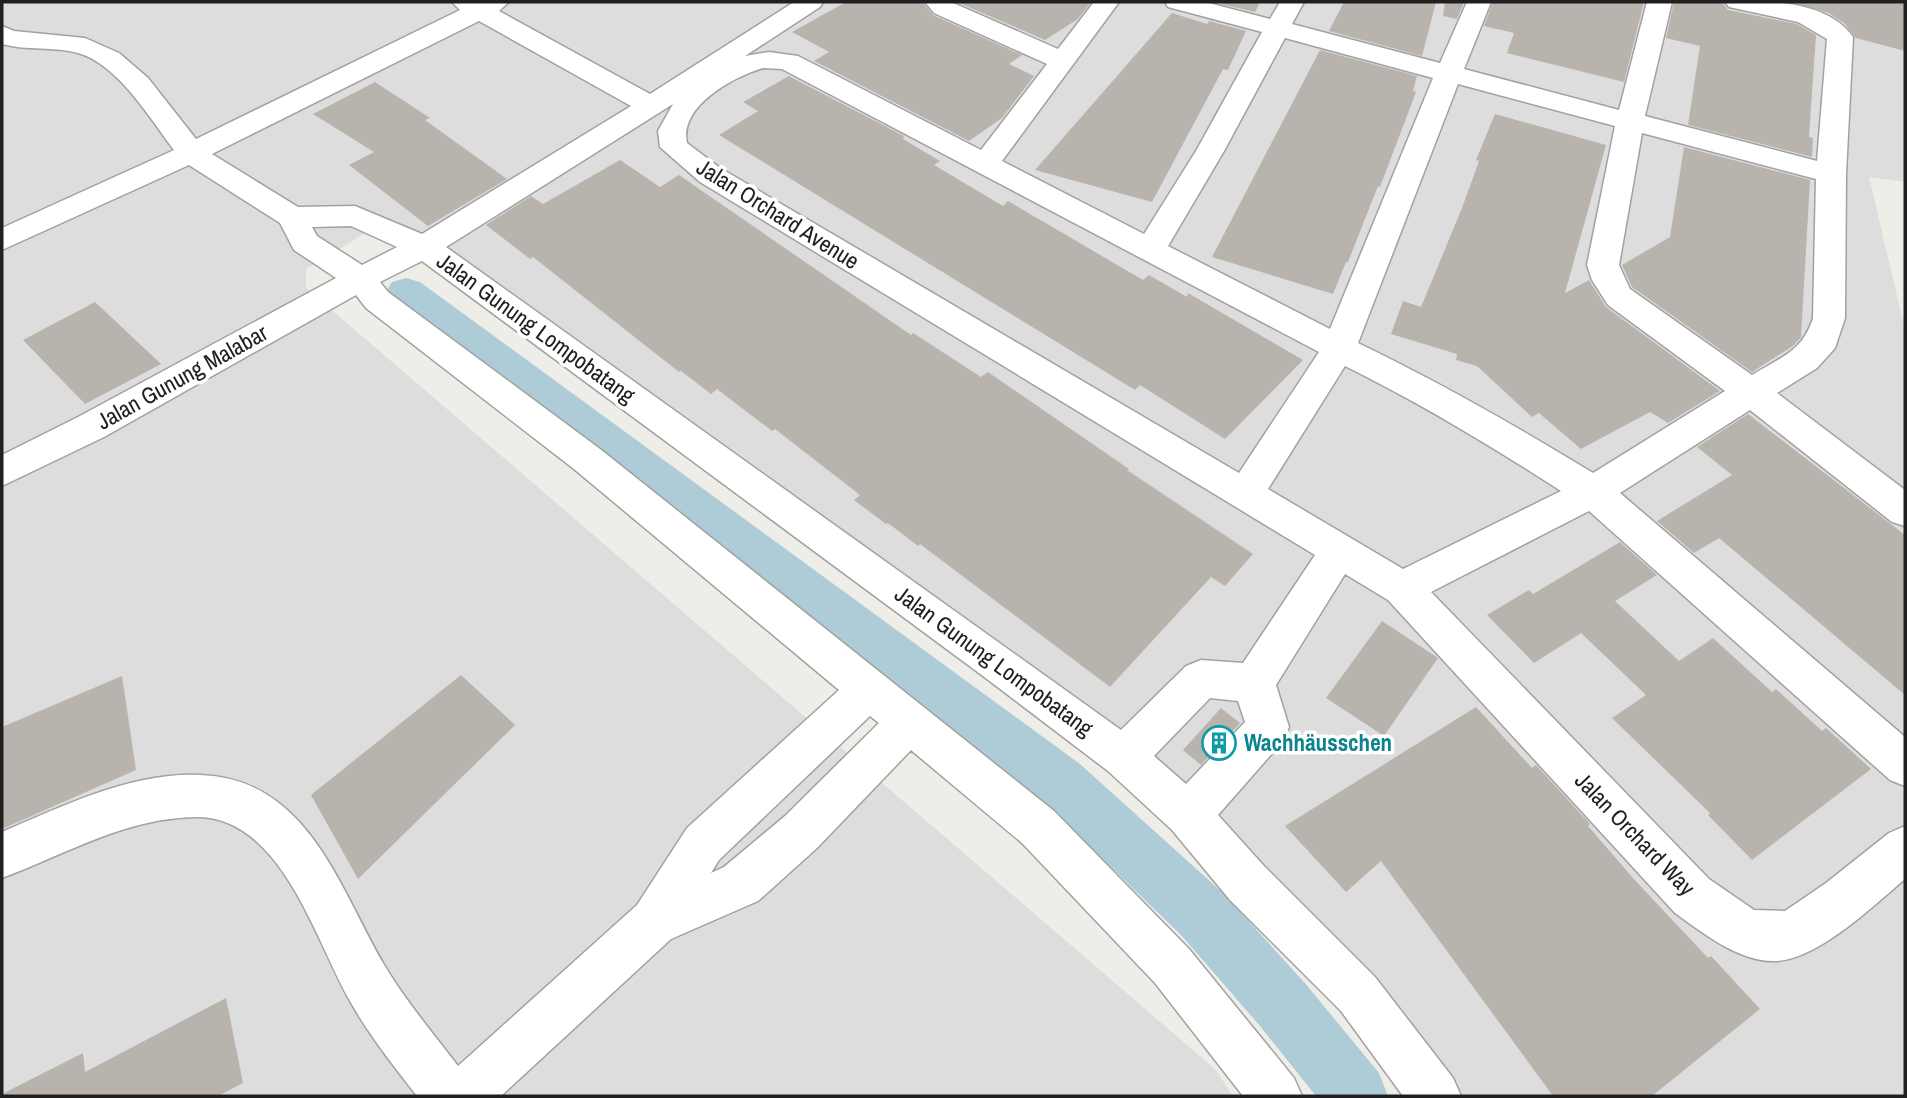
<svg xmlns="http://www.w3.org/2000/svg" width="1907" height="1098" viewBox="0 0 1907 1098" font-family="'Archivo Narrow',sans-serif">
	<rect width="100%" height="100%" fill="#efede7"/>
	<path fill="#dedddd" d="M2,2H1905V182L1869,177L1905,330V1096H1456L1329,929L1088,721L385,221L306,269V288L1215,1069L1233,1096H2Z"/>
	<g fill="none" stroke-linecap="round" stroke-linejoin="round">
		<path fill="#adccd8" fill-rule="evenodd" d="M406,278L420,282L1080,764L1223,893L1304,982L1379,1073L1388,1096H1316L1260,1026L1181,935L1042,800L392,302L386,292L392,282Z"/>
	</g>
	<g fill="#b8b3ad">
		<path d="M846,2H922L933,15L1022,55L1009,64L1034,76L1002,118L969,141L814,61L829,52L792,32Z"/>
		<path d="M957,2H1091L1078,19L1045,40Z"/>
		<path d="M1223,2H1260L1255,12L1221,4Z"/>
		<path d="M1344,2H1436L1422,56L1329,31Z"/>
		<path d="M1445,2H1464L1457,19L1443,16Z"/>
		<path d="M1493,2H1644L1624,82L1507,53L1514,33L1484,26Z"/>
		<path d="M1674,2H1722L1728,10L1797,24L1816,35L1809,137L1813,138L1812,157L1688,125L1700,46L1666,38Z"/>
		<path d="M1791,2H1905V51L1856,38L1844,23L1829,13Z"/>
		<path d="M1172,13L1207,24L1209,21L1246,31L1228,70L1223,69L1152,202L1035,170Z"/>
		<path d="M1320,50L1417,76L1413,91L1416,92L1380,187L1378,186L1348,262H1346L1333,294L1212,257Z"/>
		<path d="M789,76L904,136L903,139L940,161L934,165L1003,206L1008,201L1143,280L1149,275L1187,297L1188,293L1303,360L1225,439L1140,385L1135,390L719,135L758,111L743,102Z"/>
		<path d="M375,82L430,118L425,120L507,179L428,226L349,165L374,152L313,114Z"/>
		<path d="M1495,114L1606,145L1565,293L1589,280L1606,307L1720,391L1668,423L1650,412L1581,449L1539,413L1532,417L1477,366L1456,360L1457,354L1391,334L1403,301L1421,307L1462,208L1479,161L1476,160Z"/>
		<path d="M1684,147L1810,180L1801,337L1793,346L1752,372L1632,287L1622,265L1670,237Z"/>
		<path d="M620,160L660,187L679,175L911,335L913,333L981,377L988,372L1129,469L1127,470L1253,554L1225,586L1211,577L1110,687L920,544L918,546L888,523L886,524L854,500L860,495L775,429L772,431L717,389L711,394L681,371L679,372L533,257L530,259L486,225L531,196L543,204Z"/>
		<path d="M95,302L161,364L85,404L23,340Z"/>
		<path d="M1748,414L1905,535V695L1719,538L1694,553L1657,521L1732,475L1697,447Z"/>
		<path d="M1620,542L1657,575L1615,601L1679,661L1713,638L1772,692L1776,689L1822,731L1826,728L1871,769L1752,860L1708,815L1710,813L1612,718L1646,695L1581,633L1534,663L1487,615L1529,590L1533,594Z"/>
		<path d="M1382,621L1438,658L1384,736L1326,698Z"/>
		<path d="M461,675L515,725L358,879L311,795Z"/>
		<path d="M122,676L136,770L2,829V727Z"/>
		<path d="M1476,707L1532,768L1536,765L1590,824L1588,826L1632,877L1708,958L1711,956L1760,1009L1652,1096H1553L1381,861L1346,892L1285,826Z"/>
		<path d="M1221,708L1240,723L1201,765L1183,750Z"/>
		<path d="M226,998L243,1083L218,1096H2V1094L83,1053L85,1072Z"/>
	</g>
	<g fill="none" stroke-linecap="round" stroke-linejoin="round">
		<g stroke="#a1a1a1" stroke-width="3">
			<path id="minor" d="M452,2H509L499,11L650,94L794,2H823L820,7L745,56L769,52L798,56L981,150L1047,64L934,13L925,2H951L1058,49L1094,2H1119L1002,161L1144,234L1196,151L1262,32L1168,7L1165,2H1205L1270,19L1280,2H1304L1292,24L1440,63L1467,2H1491L1464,69L1619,110L1647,2H1672L1645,116L1817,161L1827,39L1798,22L1729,7L1725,2C1766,0 1827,0 1853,37L1846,174L1845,318L1835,348L1817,368L1777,393L1905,490V526L1892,522L1750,410L1620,493L1905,737V786L1890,780L1589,511L1431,592L1709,879L1754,910L1785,911L1826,883L1889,833L1905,826V879C1874,905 1818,960 1775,961C1739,962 1703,933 1675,913L1388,600L1345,574L1276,685L1289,727L1283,741L1218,815L1264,866L1375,977L1453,1078L1461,1096H1403L1341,1011L1230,900L1172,830L1108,771L983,676L422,261L380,282L388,292L600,449L1054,811L1189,949L1294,1078L1302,1096H1243L1155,983L1022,843L911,750L817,848L758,901L671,939L501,1096H417C393,1065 369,1035 350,1001C316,942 282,818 198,817C127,817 66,854 2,878V832C63,806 132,772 200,775C307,778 339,887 383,963C404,999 432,1032 458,1066L637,905L687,828L839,690L574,469L366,308L356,295L104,437L2,486V455L78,417L336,278L294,250L280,223L189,165L2,250V228L174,150C150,119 118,64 78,53C54,46 26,51 2,44V26L14,31L85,38L119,53L148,78L196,139L460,10ZM479,21L631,106L422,234L355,206L298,207L212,154ZM1285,38L1433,78L1330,329L1168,246L1224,151ZM763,68L782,69L1319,352L1239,473L720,168L687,143C679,106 733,77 763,68ZM1458,84L1615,126L1587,265L1592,280L1608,305L1725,391L1593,473C1516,426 1439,382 1358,343ZM673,104L658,131L660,147L700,182L1315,555L1243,663L1201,660L1186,666L1121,730L446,247ZM1642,133L1816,179L1813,318C1803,351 1780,358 1752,375L1630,289L1619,265ZM351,226L397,247L362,265L317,236L312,227ZM1345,366C1420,403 1491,446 1561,491L1403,569L1268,489ZM1210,698L1238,701L1245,722L1186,784L1154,756ZM870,716L879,723L785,816L724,867L711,873L719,860Z"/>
		</g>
		<use href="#minor" fill="#fff" fill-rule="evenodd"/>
	</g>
	<defs>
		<g id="building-ring" transform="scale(1.75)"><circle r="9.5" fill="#fff" stroke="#0f9aa8" stroke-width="1.5"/><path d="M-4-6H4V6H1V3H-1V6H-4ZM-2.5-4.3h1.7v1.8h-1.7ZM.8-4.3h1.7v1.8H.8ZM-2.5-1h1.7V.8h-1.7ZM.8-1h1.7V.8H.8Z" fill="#0f9aa8"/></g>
	</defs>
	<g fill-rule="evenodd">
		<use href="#building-ring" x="1219" y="743"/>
	</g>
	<g text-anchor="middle" stroke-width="7" stroke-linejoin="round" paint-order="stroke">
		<g font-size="23" fill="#202020" stroke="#fff">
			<text transform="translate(778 214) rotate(32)" y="8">Jalan Orchard Avenue</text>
			<text transform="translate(536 328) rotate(36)" y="8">Jalan Gunung Lompobatang</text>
			<text transform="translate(182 377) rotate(-29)" y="8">Jalan Gunung Malabar</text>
			<text transform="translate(994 661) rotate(36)" y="8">Jalan Gunung Lompobatang</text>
			<text transform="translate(1635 834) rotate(46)" y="8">Jalan Orchard Way</text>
		</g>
		<g font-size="23" font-weight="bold" fill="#0d838f" stroke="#fff" text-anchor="start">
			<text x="1244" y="751">Wachhäusschen</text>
		</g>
	</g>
	<rect width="1907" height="1098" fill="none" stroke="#202020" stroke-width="7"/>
</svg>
